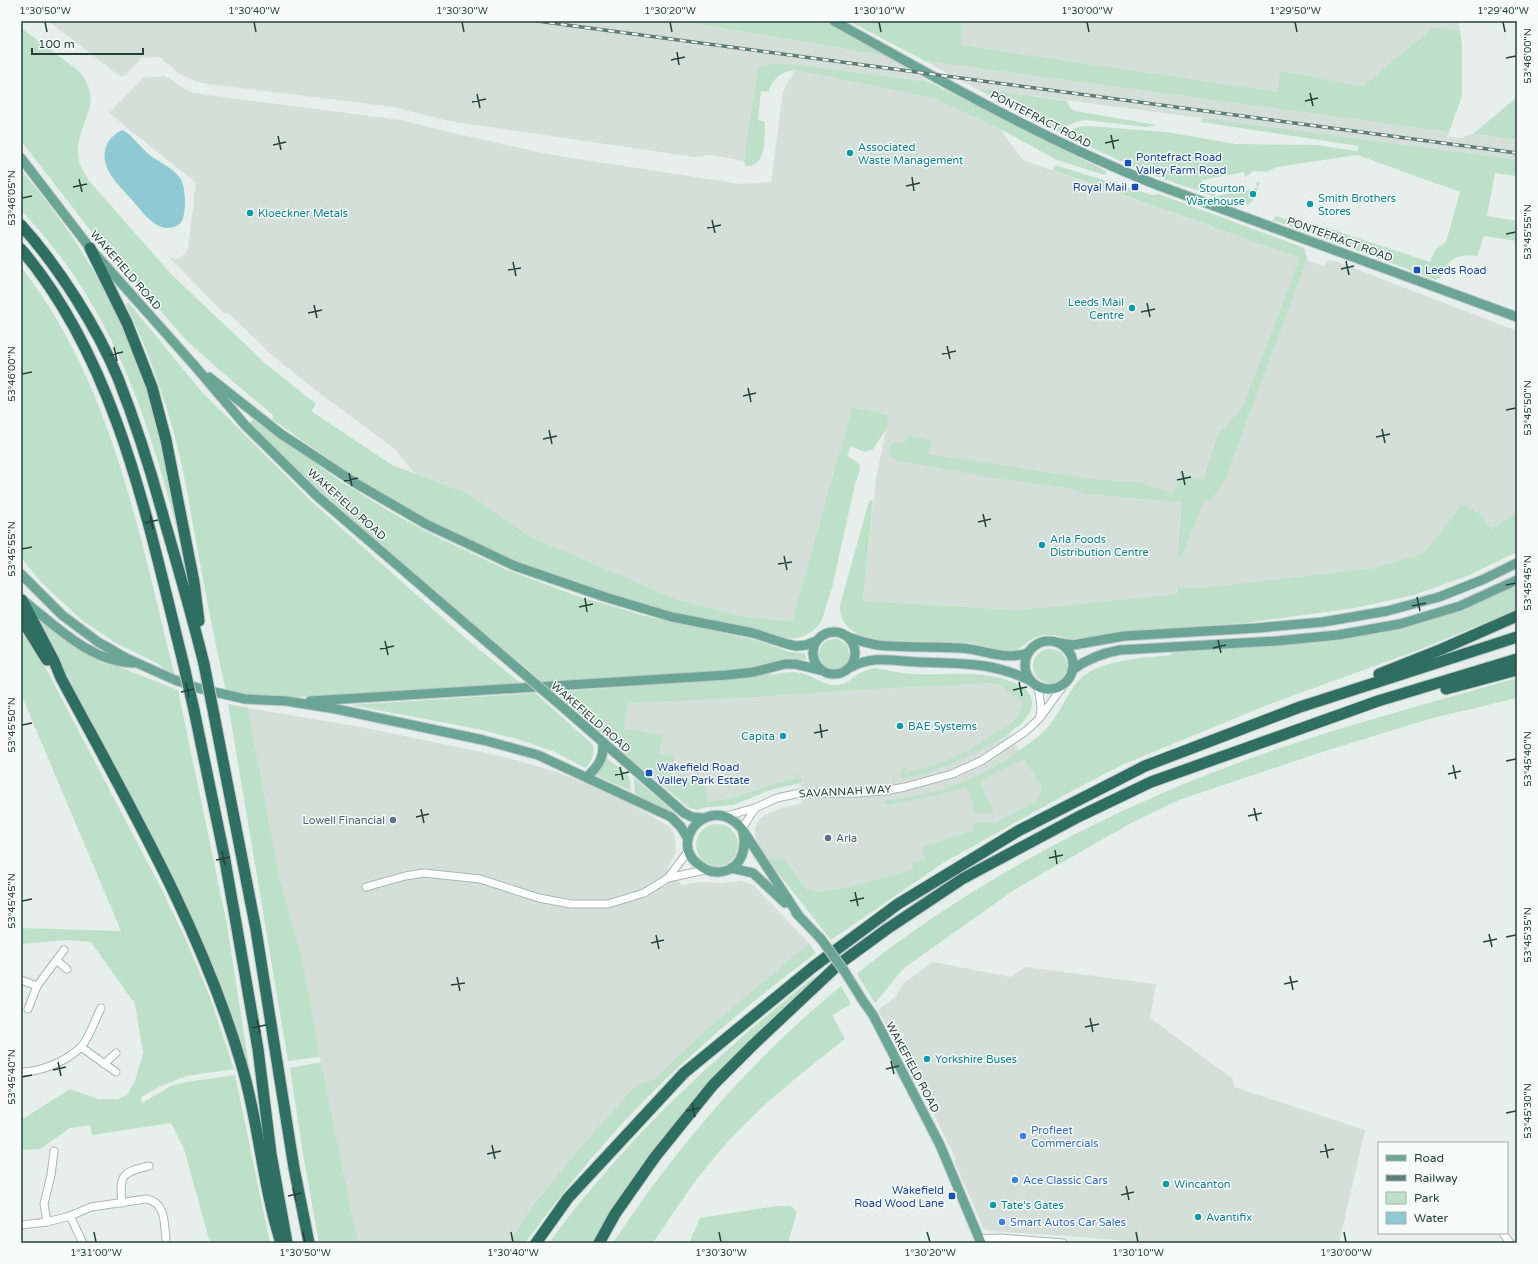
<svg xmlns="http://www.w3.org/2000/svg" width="1538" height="1264" viewBox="0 0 1538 1264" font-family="'Varela Round',sans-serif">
	<rect width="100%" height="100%" fill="#e6efeb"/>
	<g fill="#d4dfda">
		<path d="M48,21H677L766,35L890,57L929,82L793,64L759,67L744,161L712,155L694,157L449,121L393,107L208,84L197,82L178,73L161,58L157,57L141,58L126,75L121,77Z"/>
		<path d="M963,21H1458L1460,30L1433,27L1363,86L1280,71L1279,92L961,45Z"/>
		<path d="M925,61L1449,132L1447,137L1462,138L1470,134L1517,140V160L1454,161L1448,151L975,88Z"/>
		<path d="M795,70L933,98L1000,129L1023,160L1300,258L1242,408L1226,478L1307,260L1324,266L1329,260L1335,261L1517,331V512L1492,529L1481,514L1462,504L1424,553L1375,568L1201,588L1179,587L1178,594L1018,610L863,601L876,479L889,415L852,407L792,621L744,617L676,599L531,537L467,493L414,473L394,448L322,395L273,356L229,314L224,313L168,256L175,259L180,258L185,254L188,249L196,183L109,113L143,78L163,76L169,78L183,88L193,93L400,120L449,132L547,154L740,184L771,182L783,91Z"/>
		<path d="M998,683L1023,703L1017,716L1005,727L1041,787L1040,794L1035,801L995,823L979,822L974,830L923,847L925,859L914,869L851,887L819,892L806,889L785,861L766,858L757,843L755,834V827L758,821L765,815L779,809L802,803L801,779H796L775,783L735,797L708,802L671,782L658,754L624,729L628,703L725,699L875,689Z"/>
		<path d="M248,708L366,728L505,757L557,772L599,789L631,804L670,827L674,833L676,849L675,854L667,869L682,885L701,882L723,883L741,881L753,885L809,943L700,1035L655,1079L640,1084L629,1092L549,1185L518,1228L509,1243H358L320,1057L303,962L280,880Z"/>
		<path d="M933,962L1011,977L1025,967L1156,984L1150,1018L1233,1079L1234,1087L1365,1130L1339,1243H1150L1070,1236L990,1231L984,1229L954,1161L956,1160L931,1108L932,1104L901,1048L904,1034L888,1029L878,1010L894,998L904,983Z"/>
	</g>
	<g fill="#bfe0c8">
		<path d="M677,21H824L890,57L766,35Z"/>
		<path d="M849,21H963L961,45L1278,92L1280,71L1363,86L1433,27L1460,30L1462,46V96L1449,132L925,61Z"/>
		<path d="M21,28L79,71C106,105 77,120 78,153C78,164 84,173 90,182L173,276L266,364L316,404L311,411L392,465L467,493L531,537L676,599L744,617L792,621L852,407L889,415L886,430L873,449L865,452L851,446L847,456C849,458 853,459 856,461C864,466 857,477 855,484L832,588L822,620C815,632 805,637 791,639V641L648,607L540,571L478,545L407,509L344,470L272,419L274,417L272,414L224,374L187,341L98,240L21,141Z"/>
		<path d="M769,64H793L929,82L1106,171L1105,175L1057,160L1000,129L933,98L795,70C781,72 772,78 769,92L761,91L758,120L765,122C764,136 768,166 747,166L745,165L744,161L758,67Z"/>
		<path d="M975,88L1067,101L1070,108L1076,111L1157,125L1145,127L1086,120L1076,122L1067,126L1059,132Z"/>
		<path d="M1517,97V140L1473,134Z"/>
		<path d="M1202,118L1517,160V176L1495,173L1487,216L1517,221V241L1484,236L1477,256C1457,254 1448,259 1441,277L1435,280L1420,274V272L1414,270L1413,271L1273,220L1276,216L1311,227L1312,223L1430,262L1435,250L1446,242L1460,192L1357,155L1277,167L1266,172L1254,171L1245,177L1244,172L1202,180V191L1207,193L1215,192L1216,196L1257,188L1256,182H1260L1256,193L1251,191L1250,196L1254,198C1251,204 1247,206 1240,206L1142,171L1065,135C1071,129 1078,126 1087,126L1166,132L1236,144L1316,145L1357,151L1359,146L1201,122Z"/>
		<path d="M1055,165L1152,195L1159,194L1304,248L1307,256V260L1226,478L1210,501L1205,499L1181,558L1178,555L1182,502L1086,494L1069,488L994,478L895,460L889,456L888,452L892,443H903L910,435L932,442L928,454L1091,479L1142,483L1173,494L1182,474L1203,480L1218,434L1242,408L1300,258L1053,170Z"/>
		<path d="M21,170C79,237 123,313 150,397C166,449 174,504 184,557C160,462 133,366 79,283C62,257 42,233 21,210Z"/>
		<path d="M21,267C112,383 140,537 175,677L157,663L116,643L83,621L43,584L21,558Z"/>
		<path d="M127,303H129L201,391L312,502L464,637L523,685L299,697H267L226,692C214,638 204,585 194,531C187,490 180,449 167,410C156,374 143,339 126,305Z"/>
		<path d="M254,418L337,479L387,510L435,536L505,569L577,596L649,617L755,640L790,652L805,653L806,660L789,658L744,669L723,671L544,684L522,664L520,665L332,502L249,424Z"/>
		<path d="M871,500L873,501L863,601L1018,610L1177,594L1178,587L1201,588L1375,568L1424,553L1462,504L1481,514L1492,529L1517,512V552L1467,576L1414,595L1355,608L1305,615L1244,623L1130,631L1074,640L1054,635H1042L1032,639L1017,650L1011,651H1004L970,643L875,640C856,634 840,629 840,605L869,501Z"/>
		<path d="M1517,584V610L1413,652L1267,705L1122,765L1070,792L943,863L831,940L766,858L785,860L806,889L819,892L851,887L913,869L912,863L925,859L922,847L974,830L972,825L979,822L995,823L1035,801L1040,794L1041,787L1024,759L981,780L982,787L994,813H975L967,787L939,795L886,805L885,801C902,798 920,795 936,791C974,781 1010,759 1040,735C1054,724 1065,699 1075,685C1093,659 1143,658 1171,655L1172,652C1255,647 1337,645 1418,623C1436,618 1454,614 1471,606C1486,600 1502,591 1517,584Z"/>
		<path d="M21,621L161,888L185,938L210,997L234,1069L186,1076L159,1087L141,1097L142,1103L171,1086L186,1082L235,1075L270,1243H210L184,1149L171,1123L92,1135L90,1125L70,1128L40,1149L21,1150V1120L70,1089L98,1099H118L127,1095L135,1081L143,1053L135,1004L91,942L67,940L21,944V928L121,931L21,694Z"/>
		<path d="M40,623H47L55,632L80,650L102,663L117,666L178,690L227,925L251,1079H249L232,1021Z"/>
		<circle cx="834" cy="654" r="15"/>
		<circle cx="1050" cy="666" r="17"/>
		<path d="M874,668C887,670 900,673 913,674C948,676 978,669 1012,682C1022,685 1031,692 1032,702C1035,729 963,759 943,767C929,772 916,775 902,779L900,774L903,768L905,767L906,772C939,766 967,753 994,734C1002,729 1011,724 1016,717C1019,713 1021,707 1023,703L997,683L875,689L725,699L628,703L624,729L663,735L658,754L674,756L671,782L705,783L708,802L735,797L775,783L795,779V774L798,775L801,779V783L770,790L734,805L709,807L696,810L688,807L648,773L641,770L618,751L620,744L611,740L608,742L572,711L573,709L554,692L735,679L770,673L771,675C782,673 793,670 804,674C816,677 823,686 836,685C847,685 851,678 860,673C865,671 869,669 874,668Z"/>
		<path d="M1517,678V698L1429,719L1322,752L1179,800L1133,822L1014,890L904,968L875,1003L857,974C894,943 933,917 974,891C1063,836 1158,791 1257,756C1342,726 1430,703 1517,678Z"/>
		<path d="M535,693L592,744C596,752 592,762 585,768L555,752L517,739L478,729L351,705Z"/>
		<path d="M228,704L248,708L280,880L303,962L320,1057L288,1061Z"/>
		<path d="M604,758H607L629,776L631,791L595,775V773Z"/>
		<path d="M634,778L673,811L671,813L635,794Z"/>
		<circle cx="717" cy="845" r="21"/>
		<path d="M809,943L816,953C764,992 714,1033 667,1078C614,1128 568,1185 525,1243H509C541,1188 588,1141 629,1092L640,1084L655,1079L700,1035Z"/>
		<path d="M814,977L816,980L781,1013L611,1211L591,1243H549C623,1141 716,1055 814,977Z"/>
		<path d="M841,986L851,1004L832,1015L845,1039C801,1074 755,1109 719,1152C694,1180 674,1212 653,1243H613C676,1147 752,1059 841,986Z"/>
		<path d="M321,1062L358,1243H319L303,1154L290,1068Z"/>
		<path d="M776,1206H791L797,1212L788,1243H689L700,1218Z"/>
	</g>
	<path fill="#8ec9d4" d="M122,130C131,134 137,143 144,150C154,161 171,165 180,178C186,186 187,214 181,222C176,229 166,229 159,226C148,221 140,209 133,201C119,185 97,167 107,144C110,138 116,133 122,130Z"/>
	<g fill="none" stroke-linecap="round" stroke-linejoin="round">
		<g stroke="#a8b8b2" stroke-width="9">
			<g id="minor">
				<path d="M1038,686L1041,707L1040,717"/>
				<path d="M726,816L755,808L777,798L800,793H858L884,791L905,787L952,774L981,761L1026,731L1039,719L1066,682"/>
				<path d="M742,829L755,808"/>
				<path d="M689,850L668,878L705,870"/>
				<path d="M366,887L405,876L424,873L480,879L539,898L571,904H608L644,893L668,878"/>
				<path d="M57,961L67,969"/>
				<path d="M21,980L37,986L64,950"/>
				<path d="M28,1009L37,986"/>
				<path d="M81,1047L116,1072"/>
				<path d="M104,1064L116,1053"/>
				<path d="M21,1072C41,1072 67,1061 81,1047C88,1040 96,1018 101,1008"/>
				<path d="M122,1203C119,1175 122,1172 149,1166"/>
				<path d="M70,1216L83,1243"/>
				<path d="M47,1222L44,1204L51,1175L54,1151"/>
				<path d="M21,1225L47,1222L70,1216L91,1207L146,1199C166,1202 164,1223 166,1239"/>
				<path d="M1503,1233L1510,1243"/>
				<path d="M980,1239L1000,1238L1063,1243"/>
			</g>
		</g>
		<g stroke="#c2cac8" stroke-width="11">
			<g id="major">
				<path d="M834,21C939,80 1044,140 1157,185L1517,317"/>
				<path d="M21,158L90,248L194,365L245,425L317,496L517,668"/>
				<path d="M209,377L281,434L357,484L426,524L515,566L605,597L672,617L753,633L787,644L796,646L806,645L816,641"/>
				<path d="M21,574L62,615L98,642L126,658L175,680L198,688L219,693L245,699L286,701L336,709L483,740L538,755L671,817L681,827L688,839"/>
				<path d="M24,601C56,626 90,662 134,663"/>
				<circle cx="834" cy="653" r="21"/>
				<path d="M848,637L864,642L877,645C905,648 933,646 961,648C987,650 1002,661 1028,653"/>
				<circle cx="1049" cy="665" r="24"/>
				<path d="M1060,643L1073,645L1124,636L1257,628L1323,622L1387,611L1439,597L1482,580L1517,563"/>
				<path d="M851,667C875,655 892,661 917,662C960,664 991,661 1031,681"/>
				<path d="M1072,670C1087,659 1102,653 1120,650L1277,641L1338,635L1400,624L1460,606L1517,580"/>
				<path d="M310,701L727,675L754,672L785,664H795L820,670"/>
				<path d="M565,709L684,813L692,817L702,818"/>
				<path d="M587,777C597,767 604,759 603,744"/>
				<path d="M743,832C747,851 740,871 718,872C709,872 704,869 698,864C667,841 711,791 742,829L799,916"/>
				<path d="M731,868L753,873L785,903"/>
				<path d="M796,913L821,939"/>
				<path d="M863,1001L873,1015L940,1145L981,1243"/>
			</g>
		</g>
		<g stroke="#c2cac8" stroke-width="13">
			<g id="highway">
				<path d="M21,225C58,266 97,327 118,378C136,424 151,471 164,519C178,567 192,616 204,664"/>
				<path d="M90,248L127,323L152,387L166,440L194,582L199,621"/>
				<path d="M21,249C117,362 148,522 183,662"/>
				<path d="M22,600L54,661L61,678C128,803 201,927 241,1063C259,1122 262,1184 281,1243"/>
				<path d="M21,618L47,660"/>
				<path d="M1379,674L1442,649L1517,616"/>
				<path d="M1446,689L1517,670"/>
				<path d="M194,710L224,855L235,917L258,1049L271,1154L287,1243"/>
				<path d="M214,715L256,930L294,1168L309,1243"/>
				<path d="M536,1243L568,1198L684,1073L813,967L898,904L1018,831L1145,766L1300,707L1517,637"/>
				<path d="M599,1243L615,1214L655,1157L713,1085L753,1045L839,964L887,929L962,879L1078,817L1151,782L1378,701L1517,659"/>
			</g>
		</g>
		<use href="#minor" stroke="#fff" stroke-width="7"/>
		<use href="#major" stroke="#6aa596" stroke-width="9"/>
		<use href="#highway" stroke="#2f6f62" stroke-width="11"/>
		<g stroke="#5f7d75" stroke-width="3.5">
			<path id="rail" d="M537,21L1517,153"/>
		</g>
		<use href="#rail" stroke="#f7fbf9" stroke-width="2" stroke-dasharray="6" stroke-linecap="butt"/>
		<g stroke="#c2cac8" stroke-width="11" stroke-linecap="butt">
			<g id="major-bridge">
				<path d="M517,668L565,709"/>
				<path d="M821,939L845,972L863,1001"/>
			</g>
		</g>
		<g stroke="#c2cac8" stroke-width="13" stroke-linecap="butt">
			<g id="highway-bridge">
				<path d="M183,662L194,710"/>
				<path d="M204,664L214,715"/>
			</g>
		</g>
		<use href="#major-bridge" stroke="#6aa596" stroke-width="9"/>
		<use href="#highway-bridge" stroke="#2f6f62" stroke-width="11"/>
	</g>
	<path fill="none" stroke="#24423a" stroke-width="1.5" d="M45,22L47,32M254,22L256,32M462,22L464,32M670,22L672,32M879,22L881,32M1087,22L1089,32M1295,22L1297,32M1503,22L1505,32M677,52L679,65M1506,58L1516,56M671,60L685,57M1310,93L1313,106M477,94L480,108M1305,101L1318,98M472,102L486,99M1111,135L1114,149M278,136L281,150M1105,143L1119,140M273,145L286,142M912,177L914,191M79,179L82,192M906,186L920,183M73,187L87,184M22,198L32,196M712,220L715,233M707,228L721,225M1506,234L1516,232M1346,261L1349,275M513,262L516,276M1341,269L1354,266M508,270L521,268M1147,303L1150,317M314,305L317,318M1141,312L1155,309M308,313L322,310M947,346L950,359M114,347L117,361M942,354L956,351M109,355L123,352M22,374L32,372M748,388L751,402M743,396L756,393M1506,410L1516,408M1382,429L1385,443M549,430L552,444M1376,437L1390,434M543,439L557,436M1182,471L1185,485M349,473L352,486M1177,480L1191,477M344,481L358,478M983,514L986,527M150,515L153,529M978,522L991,519M145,523L158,520M22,549L32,547M784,556L787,570M778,564L792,562M1506,585L1516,583M1417,597L1420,611M585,598L587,612M1412,606L1426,603M579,607L593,604M1218,640L1221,653M385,641L388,655M1213,648L1226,645M380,649L394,646M1019,682L1022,696M186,683L189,697M1013,690L1027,687M181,692L194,689M820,724L822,738M22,725L32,723M814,733L828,730M1506,761L1516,759M1453,765L1456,779M620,767L623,780M1448,774L1461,771M615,775L629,772M1254,808L1257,821M421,809L424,823M1248,816L1262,813M416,817L429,814M1055,850L1057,864M222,851L225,865M1049,858L1063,855M216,860L230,857M855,892L858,906M22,901L32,899M850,901L864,898M1489,934L1492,947M656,935L659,949M1506,937L1516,935M1483,942L1497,939M651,943L664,940M1290,976L1293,990M457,977L460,991M1284,984L1298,981M451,985L465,983M1090,1018L1093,1032M257,1020L260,1033M1085,1027L1099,1024M252,1028L266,1025M891,1061L894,1074M58,1062L61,1076M886,1069L899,1066M53,1070L66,1067M22,1077L32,1075M692,1103L695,1117M686,1111L700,1108M1506,1113L1516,1111M1325,1144L1328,1158M492,1145L495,1159M1320,1152L1334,1149M487,1154L501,1151M1126,1186L1129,1200M293,1188L296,1201M1121,1195L1134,1192M288,1196L301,1193M94,1232L96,1242M303,1232L305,1242M511,1232L513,1242M719,1232L721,1242M927,1232L930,1242M1136,1232L1138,1242M1344,1232L1346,1242"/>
	<g fill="#0f9aa8" stroke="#f7fbf9" stroke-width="1.5">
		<circle cx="850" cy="153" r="4"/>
		<circle cx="1253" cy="194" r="4"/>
		<circle cx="1310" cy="204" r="4"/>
		<circle cx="250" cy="213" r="4"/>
		<circle cx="1132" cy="308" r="4"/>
		<circle cx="1042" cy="545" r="4"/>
		<circle cx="900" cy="726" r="4"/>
		<circle cx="783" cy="736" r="4"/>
		<circle cx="927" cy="1059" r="4"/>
		<circle cx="1166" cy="1184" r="4"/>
		<circle cx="993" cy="1205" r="4"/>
		<circle cx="1198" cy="1217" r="4"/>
	</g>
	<g fill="#1a4fb4" stroke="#f7fbf9" stroke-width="1.5">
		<rect x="1124" y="159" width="8" height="8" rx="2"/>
		<rect x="1131" y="183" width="8" height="8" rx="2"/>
		<rect x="1413" y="266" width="8" height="8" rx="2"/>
		<rect x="645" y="769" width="8" height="8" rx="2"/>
		<rect x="948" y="1192" width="8" height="8" rx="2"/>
	</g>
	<g fill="#5c6f8a" stroke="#f7fbf9" stroke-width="1.5">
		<circle cx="393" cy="820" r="4"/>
		<circle cx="828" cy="838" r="4"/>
	</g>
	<g fill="#3f7fe0" stroke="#f7fbf9" stroke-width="1.5">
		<circle cx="1023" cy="1136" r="4"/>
		<circle cx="1015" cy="1180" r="4"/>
		<circle cx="1002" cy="1222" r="4"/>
	</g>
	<g text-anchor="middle" stroke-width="3" stroke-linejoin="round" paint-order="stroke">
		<g font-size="11" fill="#24423a" stroke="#f7fbf9">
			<text transform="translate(1041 119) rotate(27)" y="4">PONTEFRACT ROAD</text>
			<text transform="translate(1340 239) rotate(20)" y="4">PONTEFRACT ROAD</text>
			<text transform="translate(126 270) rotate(49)" y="4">WAKEFIELD ROAD</text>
			<text transform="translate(347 504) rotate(42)" y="4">WAKEFIELD ROAD</text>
			<text transform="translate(591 717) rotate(41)" y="4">WAKEFIELD ROAD</text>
			<text transform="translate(845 791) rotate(-3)" y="4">SAVANNAH WAY</text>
			<text transform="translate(913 1067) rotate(62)" y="4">WAKEFIELD ROAD</text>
		</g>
		<g font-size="11" fill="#0d838f" stroke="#f7fbf9" text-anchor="start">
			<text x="858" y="151">Associated<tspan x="858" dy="13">Waste Management</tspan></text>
			<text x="1245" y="192" text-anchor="end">Stourton<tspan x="1245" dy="13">Warehouse</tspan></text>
			<text x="1318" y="202">Smith Brothers<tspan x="1318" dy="13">Stores</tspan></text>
			<text x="258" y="217">Kloeckner Metals</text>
			<text x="1124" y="306" text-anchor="end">Leeds Mail<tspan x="1124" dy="13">Centre</tspan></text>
			<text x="1050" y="543">Arla Foods<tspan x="1050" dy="13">Distribution Centre</tspan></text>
			<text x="908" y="730">BAE Systems</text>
			<text x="775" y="740" text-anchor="end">Capita</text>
			<text x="935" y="1063">Yorkshire Buses</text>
			<text x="1174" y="1188">Wincanton</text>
			<text x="1001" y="1209">Tate's Gates</text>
			<text x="1206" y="1221">Avantifix</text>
		</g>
		<g font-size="11" fill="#164399" stroke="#f7fbf9" text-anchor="start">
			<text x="1136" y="161">Pontefract Road<tspan x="1136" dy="13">Valley Farm Road</tspan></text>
			<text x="1127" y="191" text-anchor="end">Royal Mail</text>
			<text x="1425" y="274">Leeds Road</text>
			<text x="657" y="771">Wakefield Road<tspan x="657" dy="13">Valley Park Estate</tspan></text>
			<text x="944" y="1194" text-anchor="end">Wakefield<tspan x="944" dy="13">Road Wood Lane</tspan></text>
		</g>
		<g font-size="11" fill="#4e5e75" stroke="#f7fbf9" text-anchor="end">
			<text x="385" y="824">Lowell Financial</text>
			<text x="836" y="842" text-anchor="start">Arla</text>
		</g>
		<g font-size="11" fill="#366cbe" stroke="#f7fbf9" text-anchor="start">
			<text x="1031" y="1134">Profleet<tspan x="1031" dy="13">Commercials</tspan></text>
			<text x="1023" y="1184">Ace Classic Cars</text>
			<text x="1010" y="1226">Smart Autos Car Sales</text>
		</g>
	</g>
	<rect width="1538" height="1264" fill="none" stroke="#f7fbf9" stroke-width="44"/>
	<rect x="1378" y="1142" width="130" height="92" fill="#f7fbf9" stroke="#a3b1ad"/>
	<rect x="1386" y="1155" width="20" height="6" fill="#6aa596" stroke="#a3b1ad"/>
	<text x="1414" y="1162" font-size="12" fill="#24423a">Road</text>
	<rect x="1386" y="1175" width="20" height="6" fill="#5f7d75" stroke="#a3b1ad"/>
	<text x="1414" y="1182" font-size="12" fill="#24423a">Railway</text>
	<rect x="1386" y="1192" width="20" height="12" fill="#bfe0c8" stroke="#a3b1ad"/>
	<text x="1414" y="1202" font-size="12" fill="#24423a">Park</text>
	<rect x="1386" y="1212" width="20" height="12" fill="#8ec9d4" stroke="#a3b1ad"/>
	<text x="1414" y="1222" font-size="12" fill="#24423a">Water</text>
	<path d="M32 48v6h111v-6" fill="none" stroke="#24423a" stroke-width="2"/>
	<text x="38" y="48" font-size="12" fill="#24423a" stroke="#f7fbf9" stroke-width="3" paint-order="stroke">100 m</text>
	<rect x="22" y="22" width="1494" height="1220" fill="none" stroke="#24423a" stroke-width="1.5"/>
	<g font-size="10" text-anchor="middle" fill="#24423a">
		<text x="45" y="14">1°30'50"W</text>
		<text x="254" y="14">1°30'40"W</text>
		<text x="462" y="14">1°30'30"W</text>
		<text x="670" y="14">1°30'20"W</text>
		<text x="879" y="14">1°30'10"W</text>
		<text x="1087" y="14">1°30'00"W</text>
		<text x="1295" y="14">1°29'50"W</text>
		<text x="1503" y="14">1°29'40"W</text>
		<text transform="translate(1527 56) rotate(-90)" y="4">53°46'00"N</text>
		<text transform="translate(11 198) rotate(-90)" y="4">53°46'05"N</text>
		<text transform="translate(1527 232) rotate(-90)" y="4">53°45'55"N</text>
		<text transform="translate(11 374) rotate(-90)" y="4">53°46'00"N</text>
		<text transform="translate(1527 408) rotate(-90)" y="4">53°45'50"N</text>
		<text transform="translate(11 549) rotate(-90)" y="4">53°45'55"N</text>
		<text transform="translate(1527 583) rotate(-90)" y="4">53°45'45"N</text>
		<text transform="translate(11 725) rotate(-90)" y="4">53°45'50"N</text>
		<text transform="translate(1527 759) rotate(-90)" y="4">53°45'40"N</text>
		<text transform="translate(11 901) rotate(-90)" y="4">53°45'45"N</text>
		<text transform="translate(1527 935) rotate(-90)" y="4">53°45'35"N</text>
		<text transform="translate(11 1077) rotate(-90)" y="4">53°45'40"N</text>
		<text transform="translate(1527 1111) rotate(-90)" y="4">53°45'30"N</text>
		<text x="96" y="1256">1°31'00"W</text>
		<text x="305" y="1256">1°30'50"W</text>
		<text x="513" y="1256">1°30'40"W</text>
		<text x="721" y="1256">1°30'30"W</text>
		<text x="930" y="1256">1°30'20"W</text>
		<text x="1138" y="1256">1°30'10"W</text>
		<text x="1346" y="1256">1°30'00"W</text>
	</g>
</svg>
